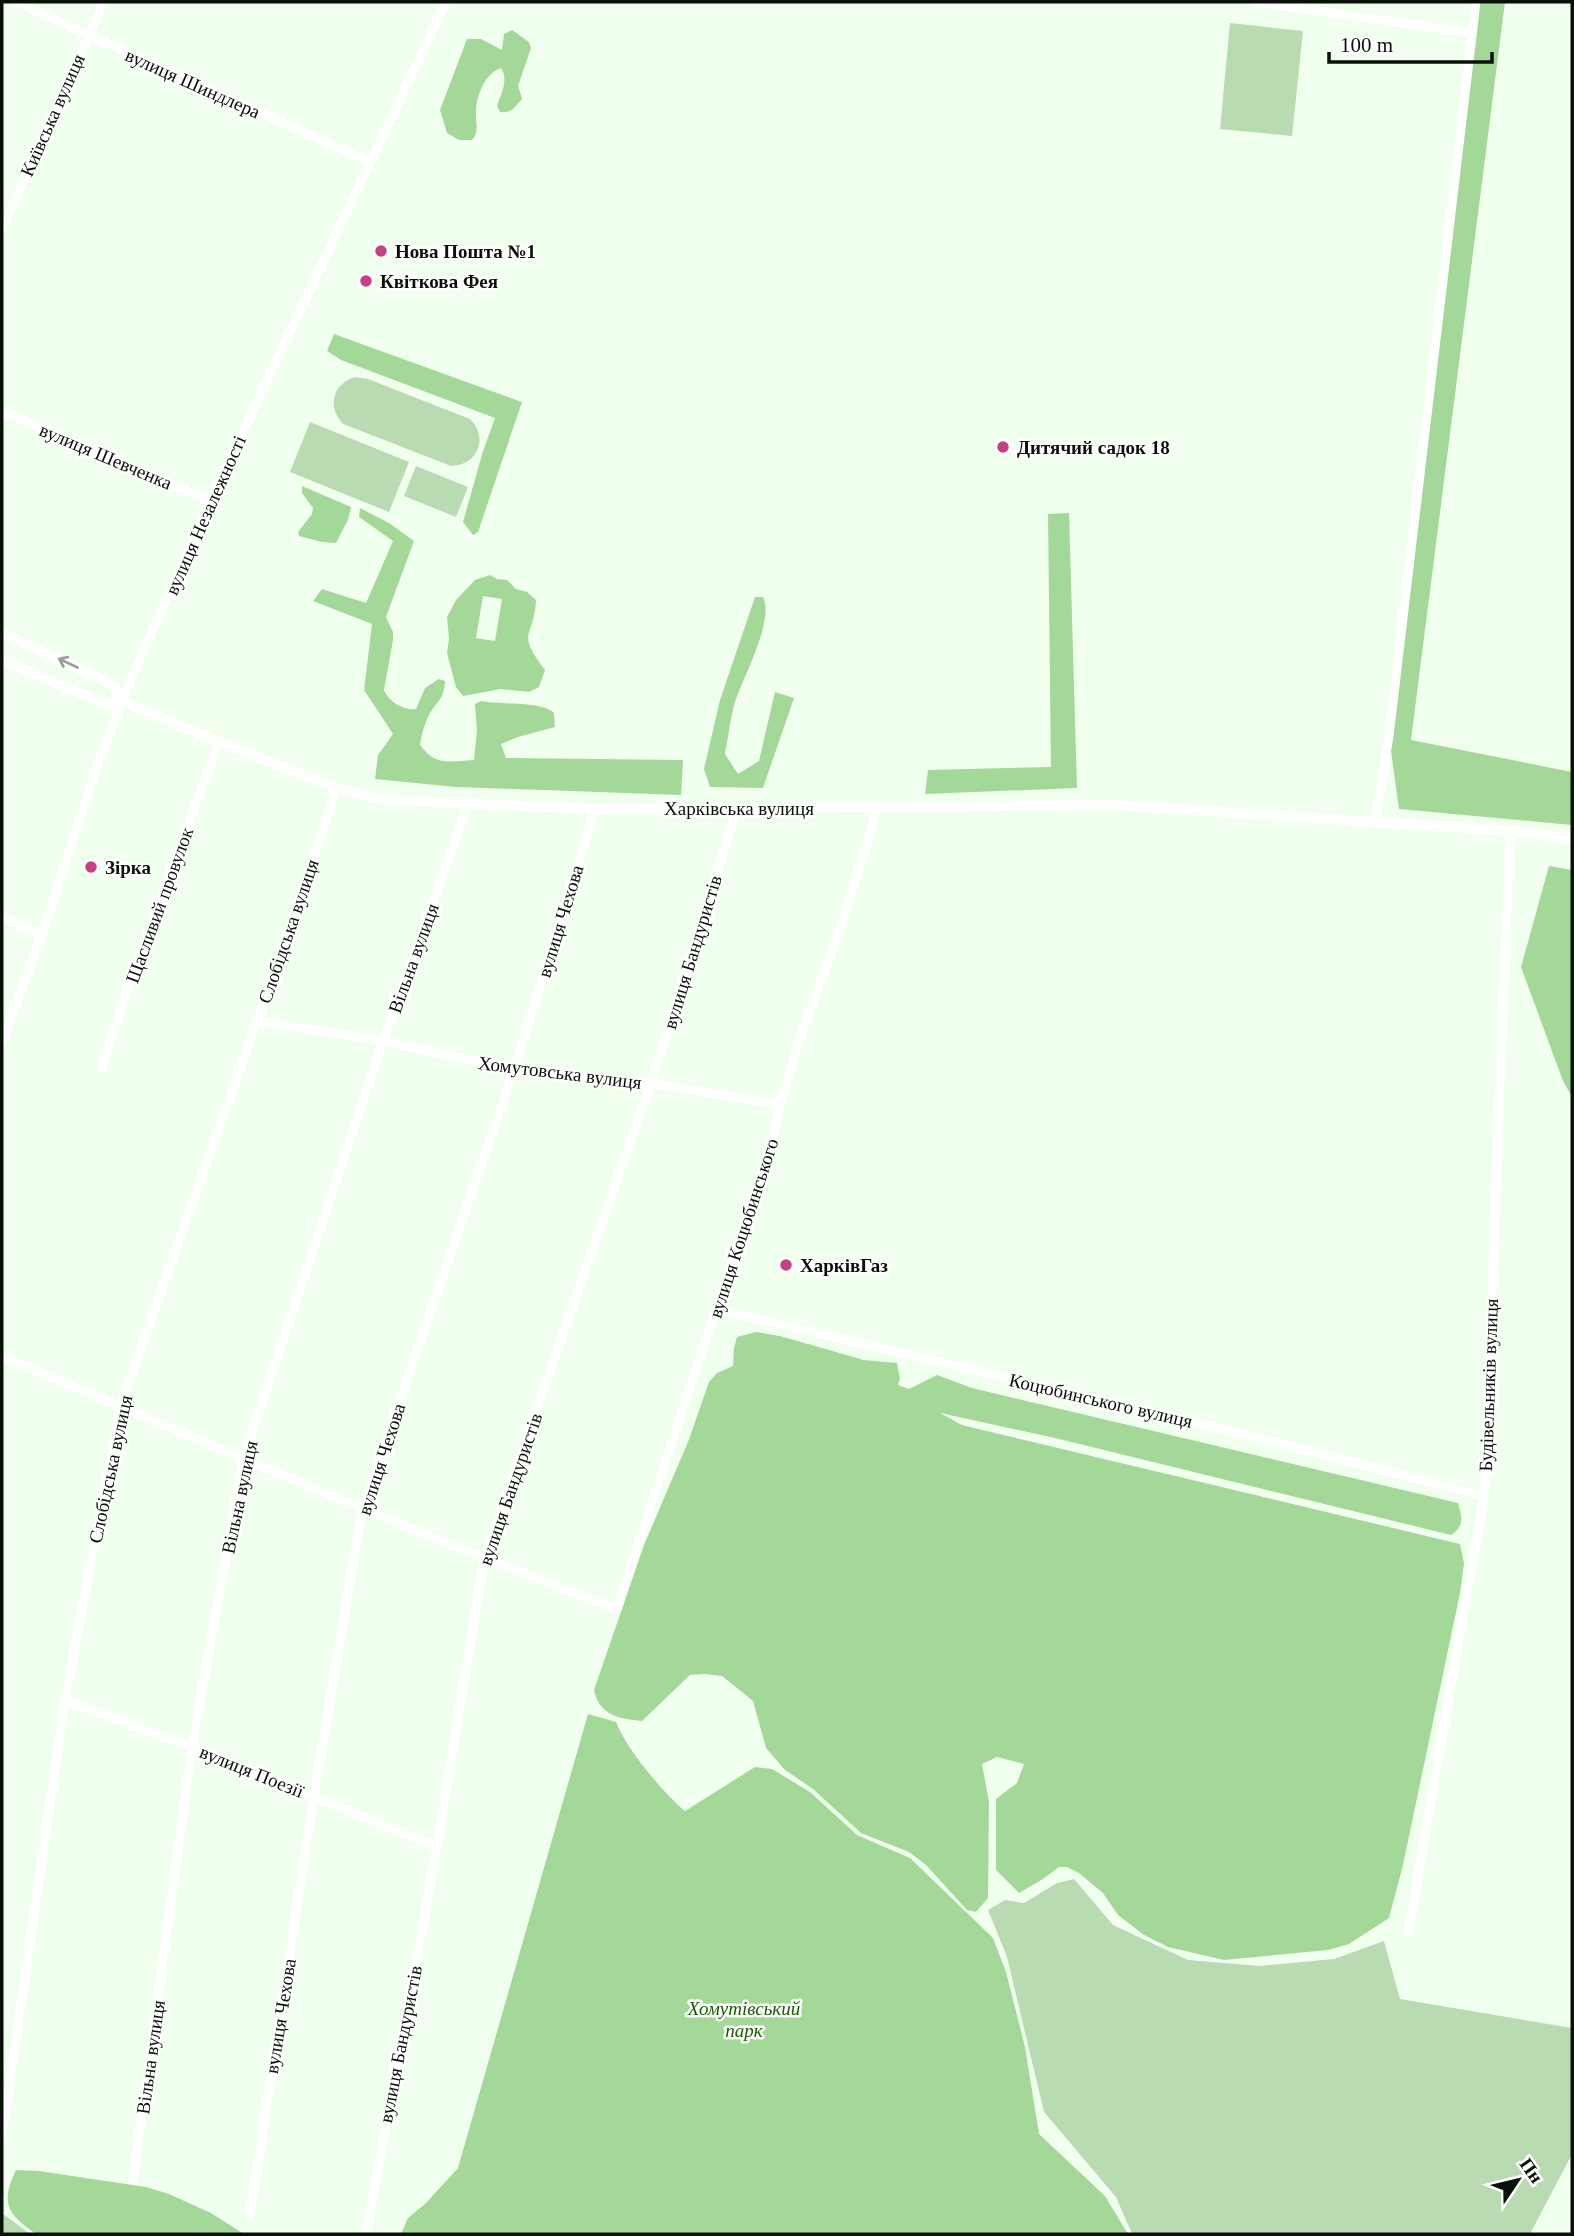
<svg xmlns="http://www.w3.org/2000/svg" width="1574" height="2236" viewBox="0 0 1574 2236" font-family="'Times New Roman',serif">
	<rect width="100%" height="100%" fill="#f1ffee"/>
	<g fill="#b9dbb2">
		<path d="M1230,23L1303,31L1292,136L1220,129Z"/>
		<path d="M355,377L368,379L470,419C489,438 478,465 451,466L343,424C327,407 332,384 355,377Z"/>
		<path d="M310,422L409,462L389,512L290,472Z"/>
		<path d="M416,466L468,487L456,517L404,496Z"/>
		<path d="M1074,1879L1113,1925L1188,1960L1260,1966L1334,1959L1384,1941L1400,1999L1572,2028V2154L1530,2234H1132L1116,2197L1044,2112L1007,1957L988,1910L1005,1900L1024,1903L1057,1883Z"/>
		<path d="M2,2213L30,2234H2Z"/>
	</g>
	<g fill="#a4d898" fill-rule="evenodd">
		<path d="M1476,2H1505L1411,740L1572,772V825L1399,809L1389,736Z"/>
		<path d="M512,30L529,42L531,48L518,86L522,99C515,107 511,114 500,112L497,106C501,94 509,80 501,68C485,73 476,96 476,112C475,123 480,131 472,140H459L447,133L440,110L467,39H481L502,50L504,34Z"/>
		<path d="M334,334L522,402L478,532L473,535L463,522L483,451L495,418L341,360L327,351Z"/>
		<path d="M302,486L351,507L348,520L336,543L322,542L299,536L298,532L312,514L313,508L302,493Z"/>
		<path d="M360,508L389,523L414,541L386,617L393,632V640L384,690C388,701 404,711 416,709L425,688L439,679L445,681C444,701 436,701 428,717C424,725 421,737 420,745C436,767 449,761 474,760L477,731L475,704L481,701C500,705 542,701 554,713L555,727L518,737L501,744L506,758L683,760L681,795L456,787L375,779L378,755L393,734L364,690L372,624L313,601L322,589L366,603L393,541L359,517Z"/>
		<path d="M1069,513L1077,788L925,794L928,770L1051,767L1048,514Z"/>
		<path d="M490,575L497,579L507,580L516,589L527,592L536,600C534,640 515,630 545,670L539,687L529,692L501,689L463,696L456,687L447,653L449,639L447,617L456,600L475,580ZM483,596L502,599L495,641L476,638Z"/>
		<path d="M755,597H763C775,621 742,679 734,705C730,721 728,738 725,754L738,774L759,761L775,692L794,698L763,788L710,787L704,769L720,700Z"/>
		<path d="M1549,866L1572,870V1097L1563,1081L1521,967Z"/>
		<path d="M756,1332L780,1336L864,1360L897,1363L900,1379L898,1385L909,1389L937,1375L972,1388L1458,1503C1462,1517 1465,1526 1451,1535L1055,1438L940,1413L962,1425L1460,1544L1464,1563L1460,1593L1403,1865L1389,1918L1349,1944L1328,1950L1224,1960L1168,1947L1144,1935L1118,1915L1103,1893L1079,1873L1067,1867H1059L1043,1879L1019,1893L996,1870V1799L1017,1783L1024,1764L997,1757L982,1764L989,1802L988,1898L976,1912L967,1910L926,1865L909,1852L861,1833L813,1789L785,1770L766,1748L753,1701L722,1676L705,1674L690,1675L642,1721C619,1719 599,1715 594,1690L644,1545L688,1442L709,1382L717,1373L733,1366L734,1348L737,1337Z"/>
		<path d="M588,1714L616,1722C626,1748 662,1792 685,1811L755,1767L772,1769L810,1792L857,1835L910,1858L993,1938L1006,1972L1025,2047L1039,2134L1105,2196L1128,2234H401L408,2218L426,2203L458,2168Z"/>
		<path d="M16,2170L39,2171L146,2187L169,2194L211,2213L244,2234H36C7,2214 0,2203 16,2170Z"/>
	</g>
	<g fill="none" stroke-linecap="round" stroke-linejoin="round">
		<g stroke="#fff" stroke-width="9">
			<path d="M16,2L370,162"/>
			<path d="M1254,2L1472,33"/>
			<path d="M2,229L104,2"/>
			<path d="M2,411L210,501"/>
			<path d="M1375,821L1389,736L1476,2"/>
			<path d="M2,917L42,934"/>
			<path d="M257,1021L383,1041L514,1070L651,1083L780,1105"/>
			<path d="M2,1043L42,934L99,761L126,690L210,501L446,2"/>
			<path d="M101,1069L133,972L219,742"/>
			<path d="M716,1309L1243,1434L1484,1496"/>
			<path d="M2,1356C206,1443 409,1531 617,1609L716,1309L770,1155L780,1105L801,1035L843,921L878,807"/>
			<path d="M65,1700L192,1747L437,1847"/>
			<path d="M1408,1933L1484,1496L1510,831"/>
			<path d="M2,2135L65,1700L120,1407L257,1021L337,788"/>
			<path d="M133,2180L192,1747L243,1459L383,1041L469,802"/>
			<path d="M250,2215L314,1795L362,1510L514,1070L595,809"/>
			<path d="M366,2234L437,1847L484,1559L651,1083L737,808"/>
		</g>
		<g stroke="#fff" stroke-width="10">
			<path d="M2,633L112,684L122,701L219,742L337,788L384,800L595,809L1117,805L1510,831L1572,839"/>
			<path d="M2,660L107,705L122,701"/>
		</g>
	</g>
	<defs><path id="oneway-shaft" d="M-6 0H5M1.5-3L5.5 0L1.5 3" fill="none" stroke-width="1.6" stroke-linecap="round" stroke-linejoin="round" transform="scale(1.75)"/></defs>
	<use stroke="#9d9f9c" href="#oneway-shaft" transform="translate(68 663) rotate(-155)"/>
	<g fill="#c64182" stroke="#fff" stroke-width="2.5">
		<circle cx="381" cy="251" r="7"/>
		<circle cx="366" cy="281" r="7"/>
		<circle cx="1003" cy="447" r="7"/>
		<circle cx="91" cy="867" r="7"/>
		<circle cx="786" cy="1265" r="7"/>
	</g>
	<g text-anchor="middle" stroke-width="5" stroke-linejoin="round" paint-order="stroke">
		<g font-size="19" fill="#091007" stroke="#fff">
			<text transform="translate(193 83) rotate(24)" y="7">вулиця Шиндлера</text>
			<text transform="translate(52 115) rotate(-66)" y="7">Київська вулиця</text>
			<text transform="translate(106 456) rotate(23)" y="7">вулиця Шевченка</text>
			<text transform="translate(205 515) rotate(-66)" y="7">вулиця Незалежності</text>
			<text x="739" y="815">Харківська вулиця</text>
			<text transform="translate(159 905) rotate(-70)" y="7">Щасливий провулок</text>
			<text transform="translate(560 921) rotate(-73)" y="7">вулиця Чехова</text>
			<text transform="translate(288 931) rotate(-71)" y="7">Слобідська вулиця</text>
			<text transform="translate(692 952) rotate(-73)" y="7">вулиця Бандуристів</text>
			<text transform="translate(413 958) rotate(-70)" y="7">Вільна вулиця</text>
			<text transform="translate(560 1072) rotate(7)" y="7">Хомутовська вулиця</text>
			<text transform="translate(743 1228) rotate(-72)" y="7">вулиця Коцюбинського</text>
			<text transform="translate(1488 1385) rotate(-88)" y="7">Будівельників вулиця</text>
			<text transform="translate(1101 1400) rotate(13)" y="7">Коцюбинського вулиця</text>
			<text transform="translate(381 1459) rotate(-72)" y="7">вулиця Чехова</text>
			<text transform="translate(110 1469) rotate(-78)" y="7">Слобідська вулиця</text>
			<text transform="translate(510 1489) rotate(-71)" y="7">вулиця Бандуристів</text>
			<text transform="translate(239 1497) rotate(-78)" y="7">Вільна вулиця</text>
			<text transform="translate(252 1771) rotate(22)" y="7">вулиця Поезії</text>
			<text transform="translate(280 2016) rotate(-81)" y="7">вулиця Чехова</text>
			<text transform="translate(400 2044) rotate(-79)" y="7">вулиця Бандуристів</text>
			<text transform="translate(150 2057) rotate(-82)" y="7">Вільна вулиця</text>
		</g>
		<g font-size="19" font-weight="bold" fill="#091007" stroke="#fff" text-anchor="start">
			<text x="395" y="258">Нова Пошта №1</text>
			<text x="380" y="288">Квіткова Фея</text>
			<text x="1017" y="454">Дитячий садок 18</text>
			<text x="105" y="874">Зірка</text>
			<text x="800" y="1272">ХарківГаз</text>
		</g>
		<g font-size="19" font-style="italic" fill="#165a00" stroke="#fff">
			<text x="744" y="2015">Хомутівський<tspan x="744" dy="22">парк</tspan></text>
		</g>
	</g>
	<rect width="1574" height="2236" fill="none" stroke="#091007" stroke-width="7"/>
	<g transform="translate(1518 2180) rotate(55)" stroke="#ffffff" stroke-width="5" paint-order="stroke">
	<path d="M0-5L12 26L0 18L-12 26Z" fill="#091007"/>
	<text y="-10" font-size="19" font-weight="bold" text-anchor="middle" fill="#091007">Пн</text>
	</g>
	<path d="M1329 52v10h163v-10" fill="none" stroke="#091007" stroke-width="3.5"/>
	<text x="1340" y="52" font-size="21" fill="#091007" stroke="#ffffff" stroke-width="5" paint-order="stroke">100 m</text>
</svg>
